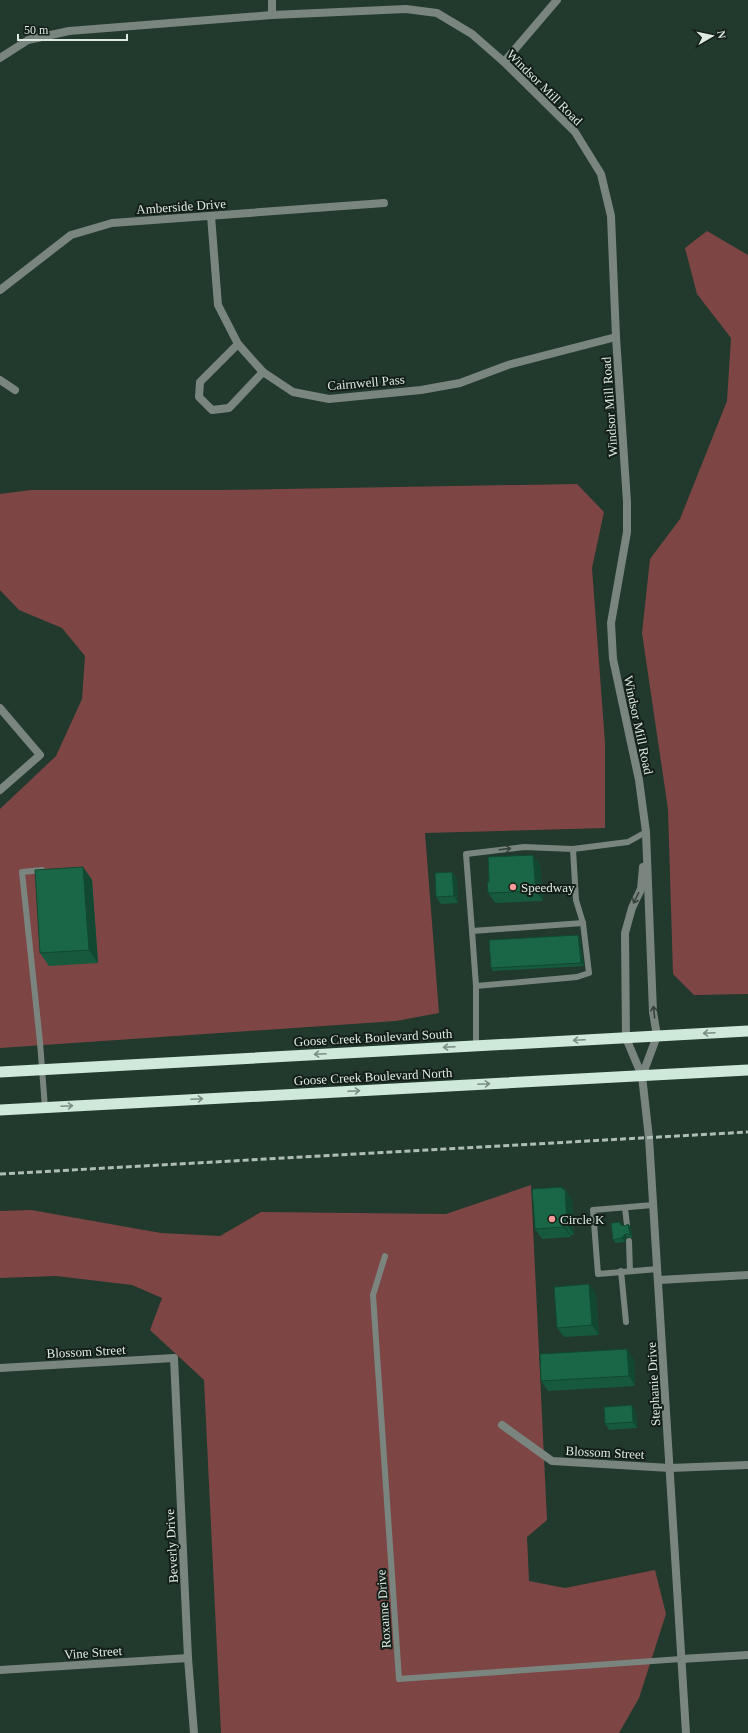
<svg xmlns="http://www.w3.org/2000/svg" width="748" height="1733" viewBox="0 0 748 1733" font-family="Georgia,serif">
	<rect width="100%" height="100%" fill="#22392d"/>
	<g fill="#7d4644">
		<path d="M707,231L748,255V994L694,995L673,974L668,809L642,633L650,559L680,519L727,401L731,338L697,294L685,248Z"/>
		<path d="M577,484L604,512L592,568L605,743V828L425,833L439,1013L396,1021L0,1048V809L56,756L82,699L85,656L62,628L19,610L0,590V494L31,490H219Z"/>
		<path d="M531,1185L547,1520L527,1537L529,1581L565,1588L655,1570L666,1614L639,1698L619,1733H221L204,1380L150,1330L162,1298L132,1285L56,1276L0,1278V1211L31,1210L161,1233L220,1236L261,1212L446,1214Z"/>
	</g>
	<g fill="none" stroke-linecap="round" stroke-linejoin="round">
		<g stroke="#7a857f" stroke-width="6">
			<path d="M42,870L22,872L40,1042L45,1108"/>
			<path d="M472,931L466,854L524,847L573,849"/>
			<path d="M476,986L472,931L583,923"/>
			<path d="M476,1045V986L577,977L589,973L583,923L576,900L573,849L628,842L646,832"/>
			<path d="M653,1205L593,1210L598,1274L658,1269"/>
			<path d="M625,1208L627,1225"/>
			<path d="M629,1241L630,1271"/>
			<path d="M385,1256L373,1295L399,1679L681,1659"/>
			<path d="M621,1271L626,1322"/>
		</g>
		<g stroke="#7a857f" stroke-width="8">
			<path d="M272,0V15"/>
			<path d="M0,58L28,40L69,31L272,15L406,9L437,13L472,34L504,62L575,132L601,174L611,216L616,337L627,502V532L611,623L613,659L639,780L646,832L653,1012L657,1036L642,1076"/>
			<path d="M504,62L557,0"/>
			<path d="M211,216L218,305L238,344L263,372L293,392L329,399L421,390L460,383L508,365L616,337"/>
			<path d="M0,290L71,235L112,223L384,203"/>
			<path d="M238,344L200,382L199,397L212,410L229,408L263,372"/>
			<path d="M0,380L15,390"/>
			<path d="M0,708L40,755L0,790"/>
			<path d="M643,867L641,889L632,908L625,933L626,1038L642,1076L649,1138L686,1733"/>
			<path d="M659,1280L748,1275"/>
			<path d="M0,1368L174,1358L188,1658L194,1733"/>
			<path d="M502,1425L552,1461L670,1468L748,1465"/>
			<path d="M681,1659L748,1655"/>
			<path d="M0,1670L188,1658"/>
		</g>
		<g stroke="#cee8d9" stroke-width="11">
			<path d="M0,1072L748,1031"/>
			<path d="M0,1110L748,1070"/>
		</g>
		<path stroke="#aebeb5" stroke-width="3" stroke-dasharray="6 3" stroke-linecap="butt" d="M0,1174L748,1132"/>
	</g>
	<g fill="#16593d">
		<path d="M533,855L540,865L543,901L495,903L488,893L489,882Z"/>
		<path d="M83,867L92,880L98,963L49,966L40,953Z"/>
		<path d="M452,872L457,879L458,903L441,904L436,897Z"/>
		<path d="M578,935L580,938L584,966L493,971L491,968Z"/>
		<path d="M562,1187L572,1199L574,1235H571V1237L542,1239L535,1229Z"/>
		<path d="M628,1224L631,1227L632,1238L627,1237L625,1242L616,1243L613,1240L623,1225L625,1226Z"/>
		<path d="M596,1294L599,1335L564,1337L557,1328Z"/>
		<path d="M634,1359L635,1386L548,1391L541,1381Z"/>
		<path d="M636,1412L637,1428L609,1430L605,1424Z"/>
	</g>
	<g fill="#124832">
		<path d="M533,855L540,865L543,901L536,891Z"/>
		<path d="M83,867L92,880L98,963L89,950Z"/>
		<path d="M452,872L457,879L458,903L454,896Z"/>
		<path d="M578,935L580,938L584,966L581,963Z"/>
		<path d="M562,1187L565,1191V1189L572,1199L574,1235L567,1225Z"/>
		<path d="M628,1224L631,1227L632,1238L630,1234Z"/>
		<path d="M564,1225L571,1235V1237L564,1227Z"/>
		<path d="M625,1234L627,1237L625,1242L622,1238Z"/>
		<path d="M589,1284L596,1294L599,1335L592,1325Z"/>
		<path d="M627,1349L634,1359L635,1386L629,1376Z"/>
		<path d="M632,1405L636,1412L637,1428L633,1422Z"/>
	</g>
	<g fill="#1a6747" stroke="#124832">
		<path d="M533,855L536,891L488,893L487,882H489L488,857Z"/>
		<path d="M83,867L89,950L40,953L35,870Z"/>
		<path d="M452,872L454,896L436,897L435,873Z"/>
		<path d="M578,935L581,963L491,968L489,940Z"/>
		<path d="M562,1187V1189H565L567,1225H564V1227L535,1229L532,1189Z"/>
		<path d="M620,1222L621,1225L625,1226L628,1224L630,1234H625L622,1238L613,1240L611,1223Z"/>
		<path d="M589,1284L592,1325L557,1328L554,1287Z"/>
		<path d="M627,1349L629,1376L541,1381L540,1354Z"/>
		<path d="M632,1405L633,1422L605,1424L604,1407Z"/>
	</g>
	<defs><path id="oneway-shaft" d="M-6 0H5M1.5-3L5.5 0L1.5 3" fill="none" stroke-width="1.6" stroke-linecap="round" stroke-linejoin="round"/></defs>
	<g stroke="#38423c">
		<use href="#oneway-shaft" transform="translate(505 849) rotate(-7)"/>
		<use href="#oneway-shaft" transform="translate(636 898) rotate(116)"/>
		<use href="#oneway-shaft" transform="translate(654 1012) rotate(-96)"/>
	</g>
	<g stroke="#7a8d82">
		<use href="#oneway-shaft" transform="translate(709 1033) rotate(177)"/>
		<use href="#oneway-shaft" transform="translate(579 1040) rotate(177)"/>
		<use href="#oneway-shaft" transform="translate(449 1047) rotate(177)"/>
		<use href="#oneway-shaft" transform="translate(320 1054) rotate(177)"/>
		<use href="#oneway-shaft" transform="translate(484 1084) rotate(-3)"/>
		<use href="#oneway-shaft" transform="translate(354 1091) rotate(-3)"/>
		<use href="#oneway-shaft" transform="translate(197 1099) rotate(-3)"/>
		<use href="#oneway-shaft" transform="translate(67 1106) rotate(-3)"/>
	</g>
	<g fill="#f59b99" stroke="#141e18" stroke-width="1.5">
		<circle cx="513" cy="887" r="4"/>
		<circle cx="552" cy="1219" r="4"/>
	</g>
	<g text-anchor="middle" stroke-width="4" stroke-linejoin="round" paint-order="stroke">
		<g font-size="13" fill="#dceae2" stroke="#141e18">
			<text transform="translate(545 87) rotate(45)" y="5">Windsor Mill Road</text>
			<text transform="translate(181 206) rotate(-4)" y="5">Amberside Drive</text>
			<text transform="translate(366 382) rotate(-5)" y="5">Cairnwell Pass</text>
			<text transform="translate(609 407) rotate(-94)" y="5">Windsor Mill Road</text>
			<text transform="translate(639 725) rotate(78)" y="5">Windsor Mill Road</text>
			<text transform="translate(373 1037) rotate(-3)" y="5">Goose Creek Boulevard South</text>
			<text transform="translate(373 1076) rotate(-3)" y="5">Goose Creek Boulevard North</text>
			<text transform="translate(86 1351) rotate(-3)" y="5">Blossom Street</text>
			<text transform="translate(653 1384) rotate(-93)" y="5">Stephanie Drive</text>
			<text transform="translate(605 1452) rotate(3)" y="5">Blossom Street</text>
			<text transform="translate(171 1546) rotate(-93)" y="5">Beverly Drive</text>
			<text transform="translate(383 1609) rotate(-94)" y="5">Roxanne Drive</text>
			<text transform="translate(93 1652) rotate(-4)" y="5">Vine Street</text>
		</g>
		<g font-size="13" fill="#dceae2" stroke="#141e18" text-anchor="start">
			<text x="521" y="892">Speedway</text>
			<text x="560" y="1224">Circle K</text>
		</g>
	</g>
	<g transform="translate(712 36) rotate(81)" stroke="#141e18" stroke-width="3" paint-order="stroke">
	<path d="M0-3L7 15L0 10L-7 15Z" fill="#dceae2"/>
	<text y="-6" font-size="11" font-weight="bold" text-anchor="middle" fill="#dceae2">N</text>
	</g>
	<path d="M18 34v6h109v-6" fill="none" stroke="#dceae2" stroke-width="2"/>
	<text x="24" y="34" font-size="12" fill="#dceae2" stroke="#141e18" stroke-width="3" paint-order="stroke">50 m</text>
</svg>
